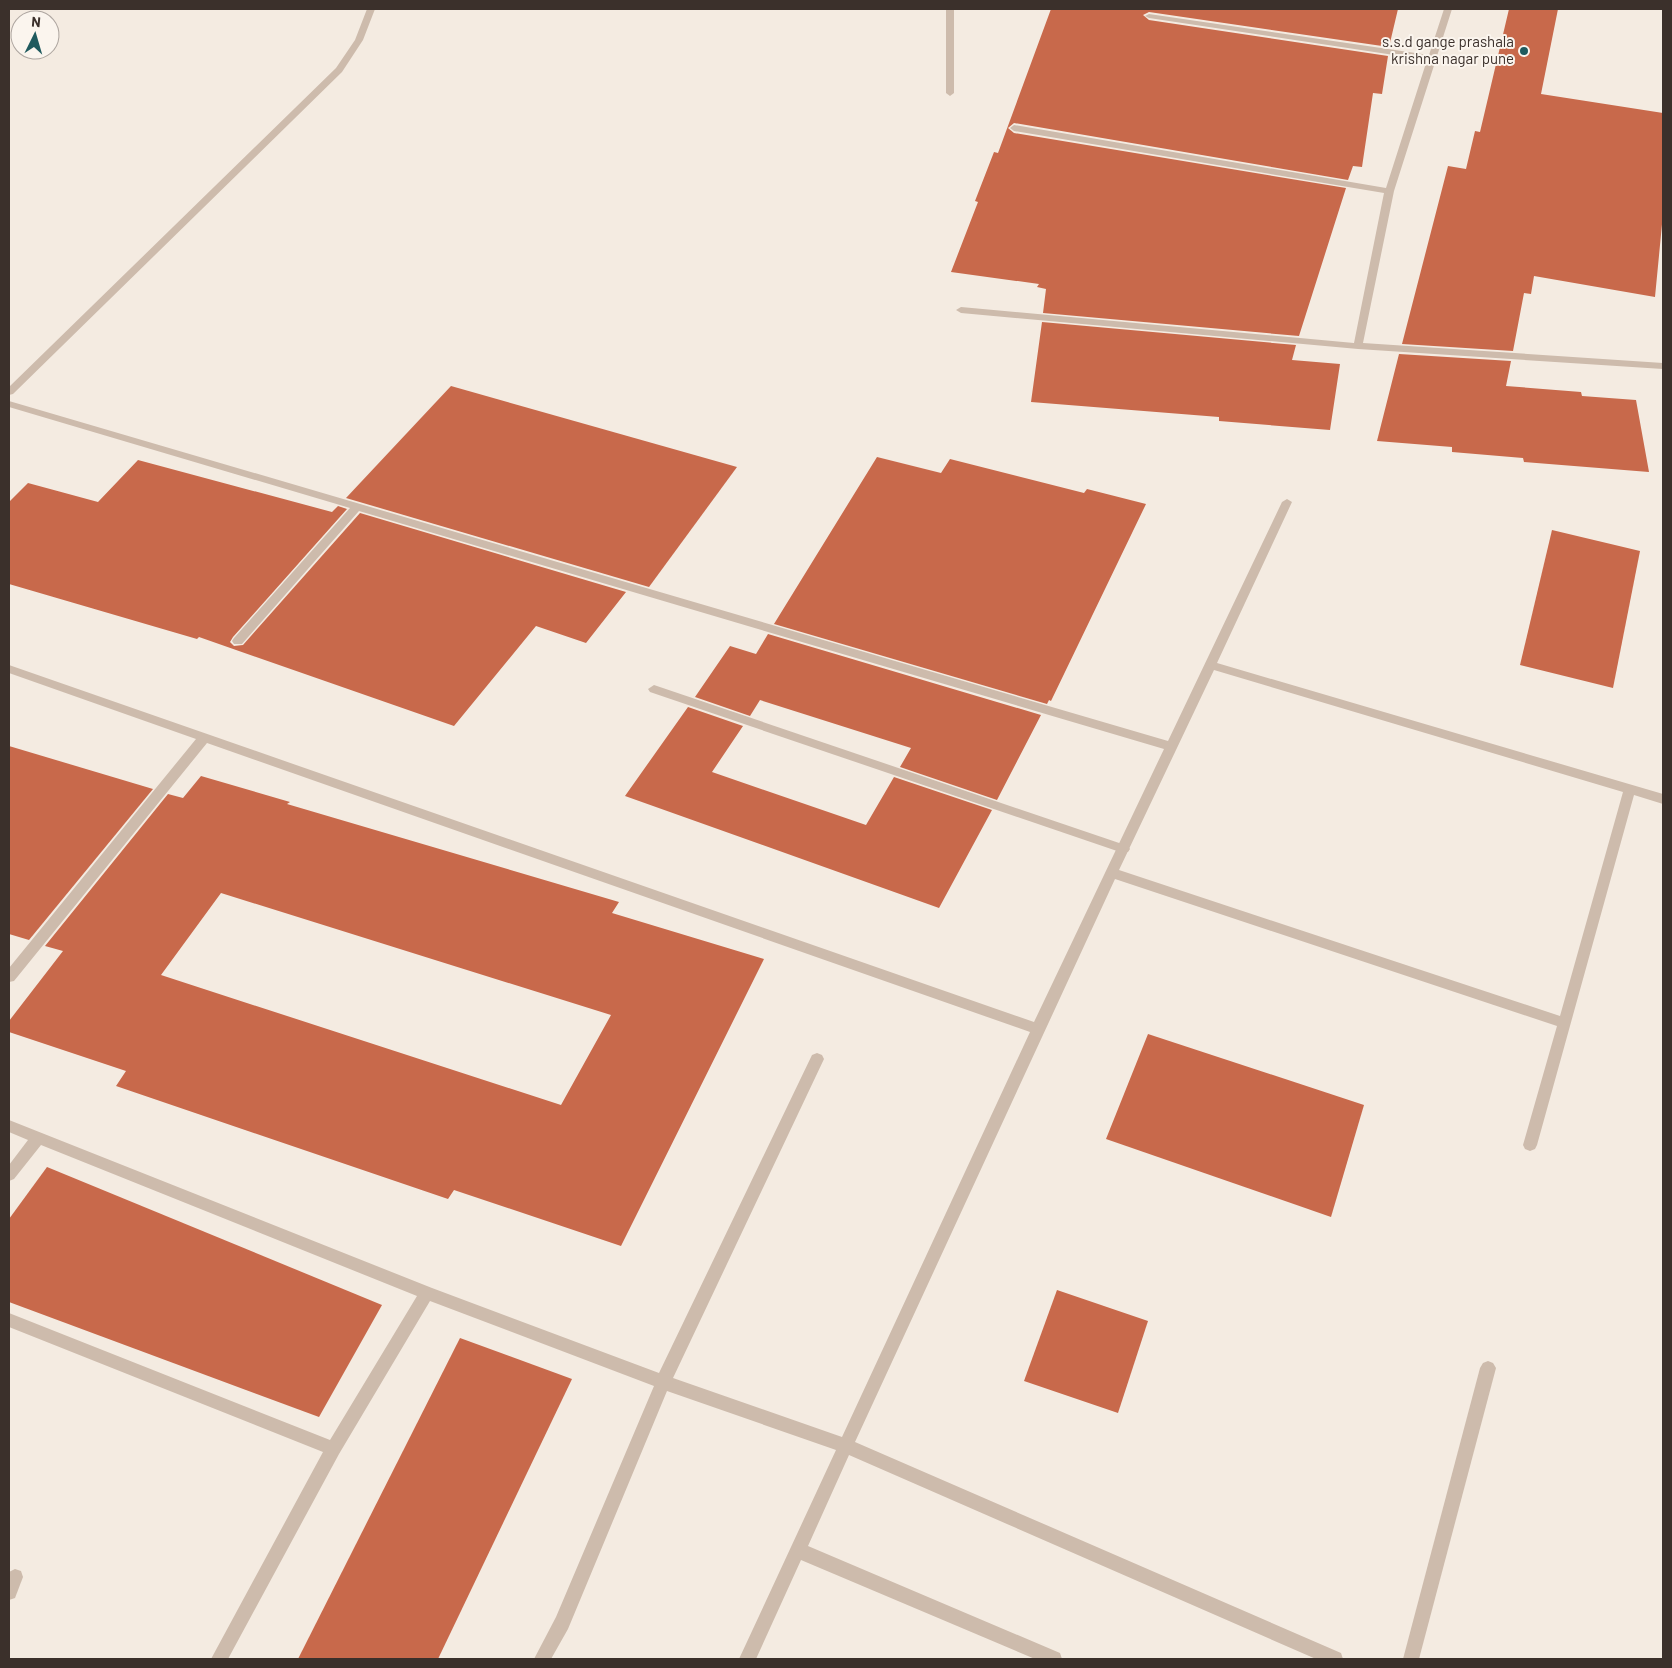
<svg xmlns="http://www.w3.org/2000/svg" width="1672" height="1668" viewBox="0 0 1672 1668" font-family="Barlow,sans-serif">
	<rect width="100%" height="100%" fill="#f4ebe1"/>
	<g fill="#c8694b" fill-rule="evenodd">
		<path d="M1051,9H1398L1389,47L1149,12L1143,15L1149,20L1388,56L1382,94L1373,93L1362,167L1353,166L1348,180L1014,123L1008,128L1014,133L1346,188L1299,336L1043,313L1046,289L1037,287L1039,284L951,272L978,202L975,201L994,152L998,153Z"/>
		<path d="M1509,9H1558L1541,94L1663,113V214L1655,297L1534,276L1531,294L1524,293L1513,351L1402,344L1448,166L1466,169L1475,131L1480,132Z"/>
		<path d="M1042,322L1296,345L1292,360L1340,364L1330,430L1219,421V417L1031,402Z"/>
		<path d="M1399,354L1511,361L1506,386L1581,392L1582,396L1636,400L1649,472L1524,462L1523,458L1452,452V447L1377,441Z"/>
		<path d="M451,386L737,467L649,587L346,498Z"/>
		<path d="M877,457L941,473L950,459L1084,493L1087,489L1146,504L1051,701L1049,700L1047,704L774,624Z"/>
		<path d="M138,460L332,512L338,506L347,509L233,637L230,642L234,646L243,645L360,513L626,592L586,643L536,626L454,726L199,637L197,639L9,584V502L28,483L98,502Z"/>
		<path d="M1552,530L1640,551L1613,688L1520,665Z"/>
		<path d="M768,634L1041,715L997,800L900,767L911,748L760,700L750,716L695,697L730,646L756,654Z"/>
		<path d="M688,707L743,726L712,772L866,825L894,777L992,810L939,908L625,796Z"/>
		<path d="M9,746L153,789L29,940L9,934Z"/>
		<path d="M201,776L290,802L287,804L619,902L612,913L764,959L621,1246L454,1190L448,1199L116,1086L126,1071L9,1032V1021L63,951L45,946L168,794L183,798ZM221,893L611,1015L561,1105L161,975Z"/>
		<path d="M1148,1034L1364,1105L1331,1217L1106,1139Z"/>
		<path d="M47,1167L382,1305L319,1417L9,1302V1219Z"/>
		<path d="M1057,1290L1148,1321L1118,1413L1024,1381Z"/>
		<path d="M460,1338L572,1379L438,1659H298Z"/>
	</g>
	<g fill="none" stroke-linecap="round" stroke-linejoin="round">
		<g fill="#cdbbac" fill-rule="evenodd">
			<path d="M946,9H954V93L950,96L946,93Z"/>
			<path d="M654,685L1128,846L1130,849L1128,852H1120L650,692L648,689Z"/>
		</g>
		<g fill="#cdbbac" fill-rule="evenodd">
			<path d="M367,9H375L363,40L342,72L13,394L9,395V387L336,68L355,40Z"/>
			<path d="M1444,9H1452L1394,191L1363,343L1663,363V369L1358,349L961,313L956,310L961,307L1354,343L1384,193L1014,131L1010,128L1014,125L1386,188L1427,60L1149,18L1145,16L1149,14L1429,55Z"/>
			<path d="M9,401L1168,741L1282,502L1287,499L1292,502L1217,663L1663,794V804L1634,795L1537,1145L1535,1149L1530,1151L1525,1149L1523,1145L1557,1026L1115,879L855,1442L1341,1653L1343,1659H1316L849,1455L808,1546L1060,1653L1062,1659H1035L801,1560L756,1659H739L836,1450L667,1391L568,1629L551,1659H534L556,1617L654,1386L430,1301L339,1454L228,1659H211L323,1452L9,1327V1313L330,1440L417,1296L41,1145L14,1179L9,1181V1165L28,1140L9,1132V1120L432,1288L659,1373L812,1055L817,1053L822,1055L824,1059L673,1378L842,1437L1030,1032L207,743L14,981L9,982V968L196,739L9,673V665L1034,1022L1164,749L359,511L242,644H234L232,641L234,638L350,508L9,407ZM1214,670L1623,792L1560,1016L1119,870Z"/>
			<path d="M1488,1361L1493,1363L1496,1368L1419,1659H1403L1480,1368L1483,1363Z"/>
			<path d="M15,1569L21,1571L23,1577L15,1598L9,1600V1572Z"/>
		</g>
	</g>
	<circle fill="#1f5a5e" stroke="#fbf5ee" stroke-width="2" cx="1524" cy="51" r="5"/>
	<g text-anchor="middle" stroke-width="4" stroke-linejoin="round" paint-order="stroke">
		<g font-size="15" fill="#3b302b" stroke="#fbf5ee" text-anchor="end">
			<text x="1514" y="47">s.s.d gange prashala<tspan x="1514" dy="17">krishna nagar pune</tspan></text>
		</g>
	</g>
	<rect width="1672" height="1668" fill="none" stroke="#3b302b" stroke-width="20"/>
	<g transform="translate(35 35) rotate(5)"><circle r="24" fill="#fbf5ee" stroke="#aea6a0"/>
	<path d="M0-4L9 19L0 12L-9 19Z" fill="#1f5a5e"/>
	<text y="-8" font-size="14" font-weight="bold" text-anchor="middle" fill="#3b302b">N</text>
	</g>
</svg>
